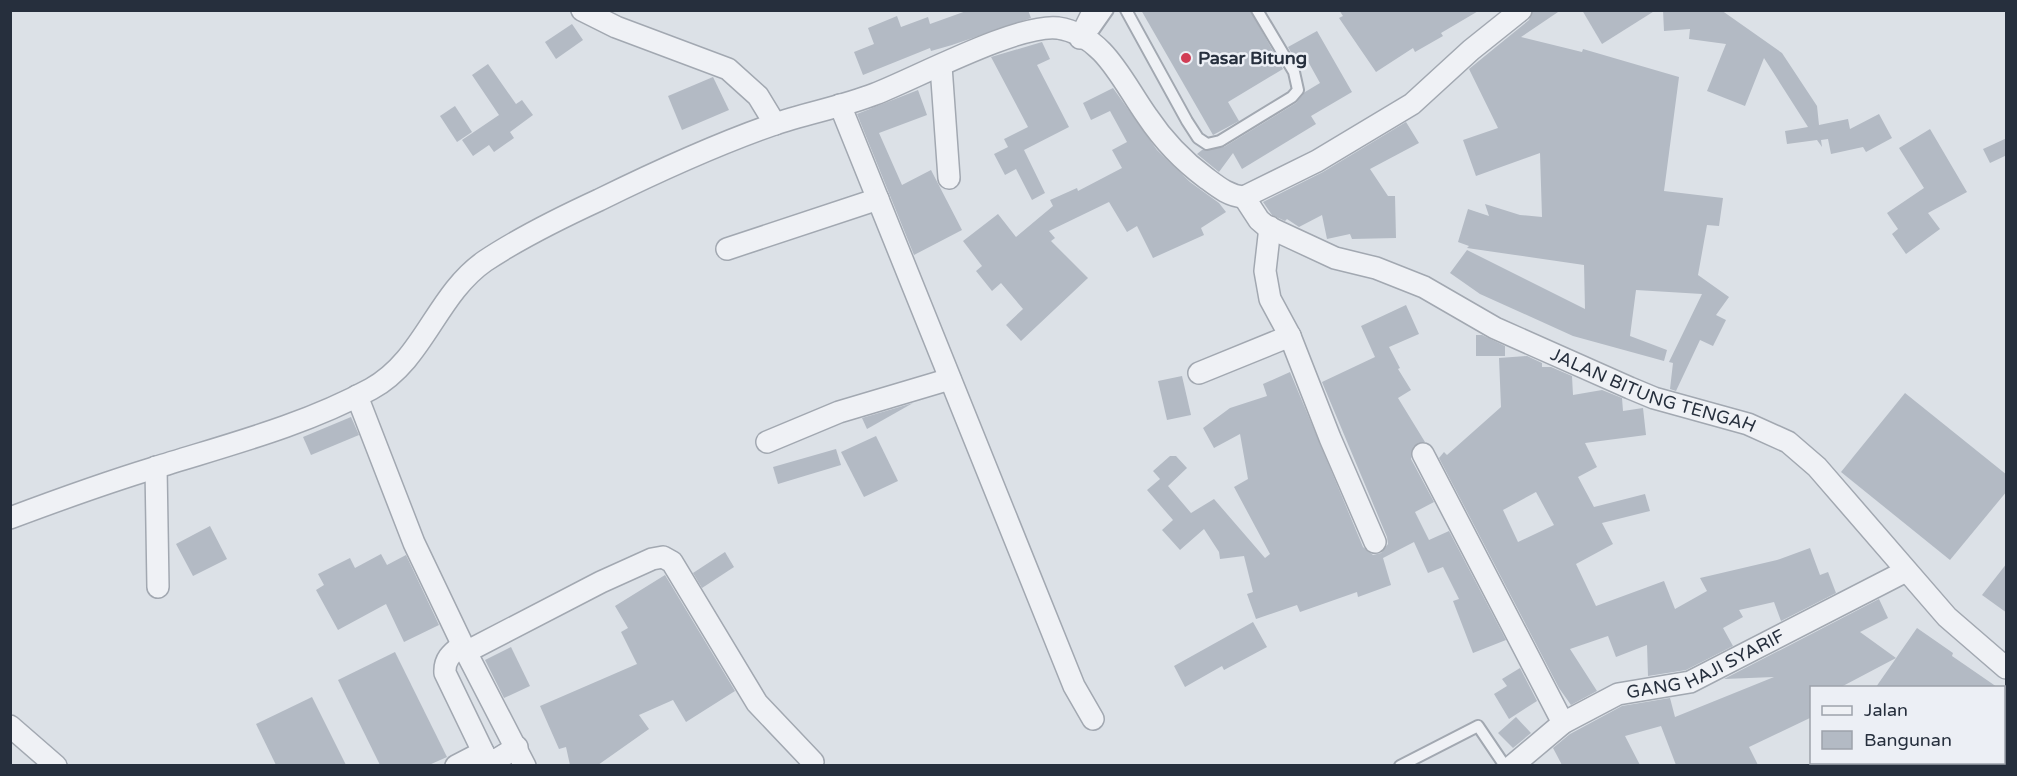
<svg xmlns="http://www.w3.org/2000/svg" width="2017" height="776" viewBox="0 0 2017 776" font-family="'Varela Round',sans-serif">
	<rect width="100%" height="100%" fill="#dce1e7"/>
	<g fill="#b3bac4" fill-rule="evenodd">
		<path d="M969,10H1028L1031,18L952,45L931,51L930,48L863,75L854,52L874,44L868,28L897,16L901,27L928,17L930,24Z"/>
		<path d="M1141,10H1250L1283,69L1228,102L1239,121L1213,135Z"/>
		<path d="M1339,10H1480L1441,33L1443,36L1415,52L1413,48L1376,72L1339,18L1343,16Z"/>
		<path d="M1533,10H1561L1521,37L1582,52L1583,49L1679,77L1664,191L1723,198L1719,226L1707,225L1698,275L1729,297L1716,315L1726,320L1713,346L1700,340L1676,391L1670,389L1673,363L1669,362L1702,294L1636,290L1630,336L1667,350L1664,361L1573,336L1480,294L1450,273L1467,250L1585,309L1584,265L1467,248L1469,246L1458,242L1468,209L1489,216L1485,204L1520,215L1542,217L1540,153L1476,176L1463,140L1498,128L1469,69L1529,20Z"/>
		<path d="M1582,10H1656L1602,44Z"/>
		<path d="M1663,10H1721L1782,53L1817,106L1819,125L1848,119L1850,129L1879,114L1892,138L1866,152L1863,147L1831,154L1828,139L1821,140L1822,147L1817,140L1787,144L1785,131L1808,127L1764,58L1745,106L1707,91L1726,44L1689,39L1690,29L1664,31Z"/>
		<path d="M572,24L583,40L556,59L545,42Z"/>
		<path d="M1317,31L1352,92L1311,116L1316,124L1242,169L1233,153L1219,172L1197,154L1202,150L1224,147L1296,103L1305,92L1320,83L1305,56L1296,61L1288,47Z"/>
		<path d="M1042,42L1050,59L1037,65L1069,127L1024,150L1045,193L1032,200L1016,169L1005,175L994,154L1008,147L1004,139L1028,127L991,57Z"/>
		<path d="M488,64L516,104L522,100L533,115L510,132L514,138L494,152L489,145L473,156L462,140L499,115L472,75Z"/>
		<path d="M713,77L729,110L682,130L668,96Z"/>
		<path d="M1113,88L1157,150L1190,182L1219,203L1226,212L1201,228L1204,235L1153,258L1137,226L1127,232L1109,202L1049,231L1055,238L1051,241L1088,278L1021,341L1006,325L1023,309L1001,283L992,291L976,271L982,266L963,241L998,214L1016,237L1053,206L1050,200L1077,188L1078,191L1122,168L1112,150L1127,142L1110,111L1091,120L1083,103Z"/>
		<path d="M918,90L927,115L879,133L902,185L931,170L962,230L914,255L857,114Z"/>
		<path d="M455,106L472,132L457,142L440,116Z"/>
		<path d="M1406,122L1419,143L1370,169L1388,196H1395L1396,238L1352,239L1350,234L1327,239L1322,215L1299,227L1287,219L1285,221L1272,215L1263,202L1323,172Z"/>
		<path d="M1930,129L1967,192L1928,213L1940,229L1906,254L1892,234L1898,229L1887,213L1924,188L1899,148Z"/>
		<path d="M2007,138V155L1990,163L1983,149Z"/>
		<path d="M1406,305L1419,334L1389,347L1400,368L1398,369L1411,390L1398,398L1425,442L1413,447L1411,459L1434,502L1415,512L1429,540L1449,531L1506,640L1473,653L1453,601L1459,599L1443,567L1428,573L1414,542L1383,558L1391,585L1358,597L1357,592L1300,612L1297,605L1256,619L1247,594L1253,592L1244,556L1220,559L1219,552L1204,529L1180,550L1162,530L1173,520L1147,490L1160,479L1153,471L1170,456H1176L1187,468L1168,486L1191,513L1214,499L1265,558L1270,554L1234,487L1248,479L1240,434L1214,448L1203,428L1230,408L1267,396L1263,384L1290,372L1363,547L1373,555L1381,553L1388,544L1387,537L1322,382L1375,357L1361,326Z"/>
		<path d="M1476,335H1482L1505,346V356H1476Z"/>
		<path d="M1527,356L1542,363V367H1551L1572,376L1573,395L1602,390L1622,398L1623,411L1643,408L1646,435L1585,443L1597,467L1578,477L1594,507L1645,494L1650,511L1602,523L1613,544L1576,564L1596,606L1664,581L1675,609L1707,591L1700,578L1777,560L1810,548L1820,575L1828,572L1836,593L1781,621L1774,602L1739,610L1743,617L1723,628L1733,646L1686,670L1648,676L1647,645L1616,657L1608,636L1570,649L1597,691L1571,705L1559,688L1439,458L1444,452L1447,455L1501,407L1499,358ZM1536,492L1554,525L1518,542L1503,510Z"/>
		<path d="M1182,376L1191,415L1167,420L1158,381Z"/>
		<path d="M1905,393L2007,475V491L1950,560L1841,472Z"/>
		<path d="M913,403L867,429L862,418Z"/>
		<path d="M351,417L359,435L311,455L303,437Z"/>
		<path d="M876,436L898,481L864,497L841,452Z"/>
		<path d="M836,449L841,465L778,484L773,467Z"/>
		<path d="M210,526L227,559L193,576L176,544Z"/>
		<path d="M725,552L734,567L702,588L693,573Z"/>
		<path d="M381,554L387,565L406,555L439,625L404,642L386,604L338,630L316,590L324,585L318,574L350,558L355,568Z"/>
		<path d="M2007,563V613L1982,595Z"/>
		<path d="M665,575L735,691L686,722L673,700L639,715L649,729L598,765H570L566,747L559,749L540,706L637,664L621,632L628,628L615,606Z"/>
		<path d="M1879,599L1888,618L1860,632L1896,658L1841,687H1812V717L1749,747L1758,765H1676L1661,726L1625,736L1640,765H1562L1553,748L1570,734L1622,706L1670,698L1675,717L1774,677L1724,679Z"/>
		<path d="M1253,622L1267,647L1224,670L1222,666L1185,687L1174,666Z"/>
		<path d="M1917,628L1953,653L1952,656L1997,687H1876Z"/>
		<path d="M511,647L530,686L504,698L485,660Z"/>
		<path d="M395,652L447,757L429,765H380L338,680Z"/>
		<path d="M1520,668L1537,701L1509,719L1494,694L1507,686L1502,679Z"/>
		<path d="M312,697L346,765H276L256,724Z"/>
		<path d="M1516,717L1531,733L1513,748L1498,733Z"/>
	</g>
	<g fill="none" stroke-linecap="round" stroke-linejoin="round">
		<g stroke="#a2a8b1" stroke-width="14">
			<g id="service">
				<path d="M1126,10L1187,121L1198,138L1207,144L1220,141L1292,97L1298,90L1294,72L1257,10"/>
				<path d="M1094,30L1108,10"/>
				<path d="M1400,766L1478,726L1505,766"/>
			</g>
		</g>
		<g stroke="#a2a8b1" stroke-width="24">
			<g id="minor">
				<path d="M582,10L616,27L728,69L758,96L775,124"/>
				<path d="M1080,38L1094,10"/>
				<path d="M941,66L949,178"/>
				<path d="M840,105L1074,686L1093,719"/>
				<path id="s1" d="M1244,197L1259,220L1266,226L1335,258L1376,268L1424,287L1495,328L1630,388L1654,398L1748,424L1788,442L1817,467L1947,617L2006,668"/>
				<path d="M1270,227L1265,271L1270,299L1290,336L1330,438L1375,542"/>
				<path d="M727,249L878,199"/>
				<path d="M1199,373L1290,336"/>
				<path d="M357,396L414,543L466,652L525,766"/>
				<path d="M767,442L839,412L950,379"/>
				<path d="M1423,454L1563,723"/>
				<path d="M156,467L158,587"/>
				<path d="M10,518C58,500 105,483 154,468C227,445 303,426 371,389C424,360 436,295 485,261C521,237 560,218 599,200C656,172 712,146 772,125C806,113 842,107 875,94C916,78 1019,23 1058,28C1104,35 1122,81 1147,116C1163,140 1183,161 1206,178C1218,187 1229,196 1244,197L1317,161L1412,104L1471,50L1521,10"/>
				<path d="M462,645C452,653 444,659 445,673L487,760L493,762L517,747"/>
				<path d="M466,652L601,582L652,559L663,557L672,562L757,703L813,762"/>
				<path d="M10,726L56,766"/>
				<path d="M456,766L483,752"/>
				<path id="s2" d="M1512,766L1563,723L1618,694L1690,682L1906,571"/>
			</g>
		</g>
		<use href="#service" stroke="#eff1f5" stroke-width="10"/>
		<use href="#minor" stroke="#eff1f5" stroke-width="21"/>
	</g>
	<circle fill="#d13d55" stroke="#eceff5" stroke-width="2" cx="1186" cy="58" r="6"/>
	<g text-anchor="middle" stroke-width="5" stroke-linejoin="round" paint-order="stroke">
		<g font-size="18" font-weight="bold" fill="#262f3d" stroke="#eceff5" text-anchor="start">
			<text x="1198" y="64">Pasar Bitung</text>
		</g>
		<g font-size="18" fill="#262f3d" stroke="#eceff5">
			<text dy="6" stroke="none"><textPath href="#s1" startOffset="459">JALAN BITUNG TENGAH</textPath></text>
			<text dy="6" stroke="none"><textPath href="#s2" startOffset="222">GANG HAJI SYARIF</textPath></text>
		</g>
	</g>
	<rect width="2017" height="776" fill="none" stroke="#262f3d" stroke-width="24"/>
	<rect x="1810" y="686" width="195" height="78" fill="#eceff5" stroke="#9da2ab" stroke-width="1.5"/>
	<rect x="1822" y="706" width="30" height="9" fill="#eff1f5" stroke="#9da2ab" stroke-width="1.5"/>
	<text x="1864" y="716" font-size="18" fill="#262f3d">Jalan</text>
	<rect x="1822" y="731" width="30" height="18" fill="#b3bac4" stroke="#9da2ab" stroke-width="1.5"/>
	<text x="1864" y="746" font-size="18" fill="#262f3d">Bangunan</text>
</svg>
